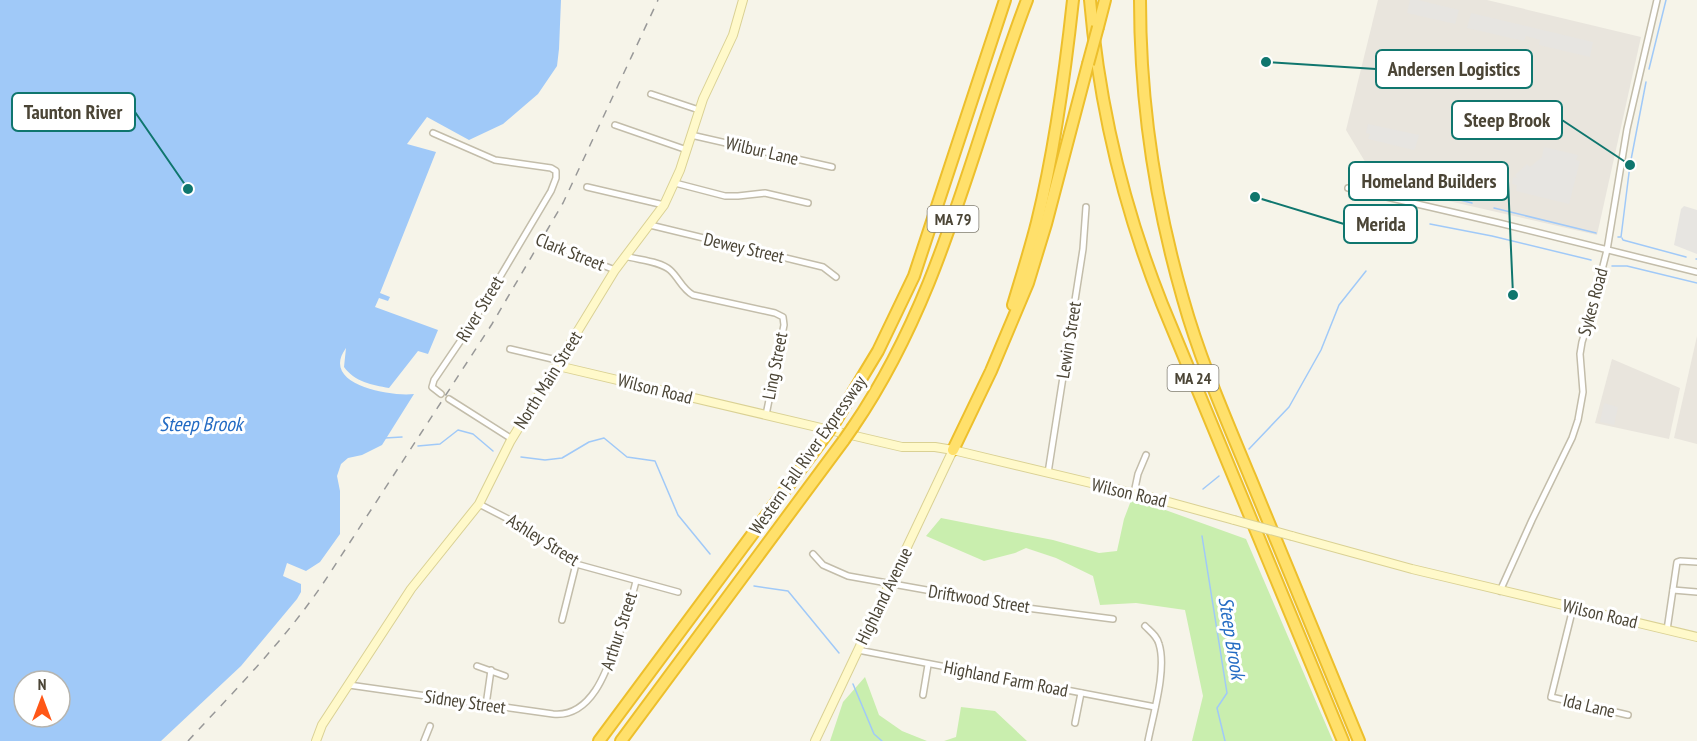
<svg xmlns="http://www.w3.org/2000/svg" width="1697" height="741" viewBox="0 0 1697 741" font-family="'PT Sans Narrow',sans-serif">
	<rect width="100%" height="100%" fill="#f6f4e9"/>
	<g fill="#e9e5dd">
		<path d="M1378,0H1487L1641,37L1597,235L1379,185L1346,130Z"/>
		<path d="M1697,336V444L1674,438Z"/>
		<path d="M1612,359L1680,388L1669,439L1595,423Z"/>
	</g>
	<g fill="#c9eeae">
		<path d="M1132,498L1246,539L1333,741H1192L1203,696L1185,610L1136,603L1100,605L1093,576L1056,558L1026,548L1015,553L984,561L926,536L941,518L1053,540L1099,553L1117,551L1124,519Z"/>
		<path d="M865,677L879,715L902,731L927,741H830L843,702Z"/>
		<path d="M961,707L995,711L1027,741H944L956,737Z"/>
	</g>
	<g fill="#e7e5e1">
		<path d="M1410,0H1418L1459,10L1455,24L1407,13Z"/>
		<path d="M1471,13L1593,42L1590,57L1539,45L1540,40L1526,36L1524,41L1467,28Z"/>
		<path d="M1368,124L1419,135L1416,146L1414,150L1368,139L1370,134L1366,133Z"/>
		<path d="M1544,147L1578,155L1576,160L1580,161L1569,204L1516,191L1517,185L1512,184L1513,177L1518,178L1515,175L1527,164L1530,167L1542,157Z"/>
		<path d="M1684,206L1697,210V254L1674,245L1681,209Z"/>
		<path d="M1604,403L1618,407L1614,425L1600,422Z"/>
	</g>
	<path fill="#a0c9f8" fill-rule="evenodd" d="M0,0H561L559,49L557,66L538,94L503,124L469,140L427,117L407,144L436,152L380,293L390,297L388,301L379,298L375,307L438,330L428,354L418,351L389,388C372,385 355,382 344,367L346,348C319,385 391,397 414,394L382,445L362,455L348,458L341,464L337,476L340,491V534L320,562L306,571L287,563L283,576L301,584V592L297,599L241,666L161,741H0ZM24,681H60V717H24Z"/>
	<g fill="none" stroke-linecap="round" stroke-linejoin="round">
		<g stroke="#a0c9f8" stroke-width="1.5">
			<path d="M1649,69L1666,0"/>
			<path d="M1411,191L1413,188L1472,203"/>
			<path d="M1494,208L1596,233"/>
			<path d="M1405,222L1413,221"/>
			<path d="M1430,224L1492,236L1591,260"/>
			<path d="M1399,230L1405,220"/>
			<path d="M1618,237H1621L1630,165L1646,82"/>
			<path d="M1622,238L1623,240L1686,257"/>
			<path d="M1696,259H1697"/>
			<path d="M1612,266H1627L1697,283"/>
			<path d="M385,438L402,437"/>
			<path d="M418,446L440,444L458,430L473,434L493,451"/>
			<path d="M1249,449L1289,407L1321,350L1339,305L1366,271"/>
			<path d="M521,457L545,460L562,458L589,442L604,438L627,457L655,461L678,515L710,554"/>
			<path d="M1203,489L1219,476"/>
			<path d="M1202,536L1227,693L1217,708L1225,741"/>
			<path d="M754,586L788,591L839,653"/>
			<path d="M853,684L874,734L882,741"/>
		</g>
		<g stroke="#c3bdaa" stroke-width="8">
			<g id="minor">
				<path d="M651,94L699,110"/>
				<path d="M615,125L687,150"/>
				<path d="M433,133L495,160L551,168L556,171V178L551,191L472,324L434,380L432,387L441,394"/>
				<path d="M691,135L832,167"/>
				<path d="M675,183L725,196H738L765,193L808,203"/>
				<path d="M587,187L664,205"/>
				<path d="M1348,188L1499,223L1697,272"/>
				<path d="M650,225L823,267L836,277"/>
				<path d="M546,243L615,270"/>
				<path d="M625,256C638,260 660,261 670,270C679,278 682,289 693,295L775,313L783,317L784,325L766,415"/>
				<path d="M510,349L561,361"/>
				<path d="M449,399L512,439"/>
				<path d="M1048,473L1083,249L1086,207"/>
				<path d="M1134,493L1138,474L1146,455"/>
				<path d="M479,504L518,524L576,564L678,592"/>
				<path d="M813,554L823,565L848,576L1027,608L1113,619"/>
				<path d="M1673,590L1697,592"/>
				<path d="M1500,591L1532,520L1572,438L1578,420L1583,392L1580,354L1582,342L1591,314L1607,250L1627,129L1657,0"/>
				<path d="M1573,608L1551,697L1628,715"/>
				<path d="M562,620L576,564"/>
				<path d="M1145,626C1151,632 1157,636 1159,644C1167,669 1153,715 1148,741"/>
				<path d="M1667,630L1677,562L1680,561L1697,562"/>
				<path d="M858,650L1155,707"/>
				<path d="M477,666L505,676"/>
				<path d="M349,685L553,714C594,718 609,664 619,635C625,617 632,599 636,581"/>
				<path d="M923,695L928,665"/>
				<path d="M486,705L491,670"/>
				<path d="M1075,723L1081,693"/>
				<path d="M424,741L430,726"/>
			</g>
		</g>
		<g stroke="#dad194" stroke-width="10">
			<g id="secondary">
				<path d="M558,366L902,447H935L953,450L1154,498L1234,520"/>
				<path d="M1292,536L1412,569L1697,637"/>
				<path d="M316,741L322,725L411,589L479,504L510,442L615,270L664,205L680,170L703,99L733,35L743,0"/>
				<path d="M815,741L953,450"/>
			</g>
		</g>
		<g stroke="#edbf2c" stroke-width="14">
			<g id="motorway">
				<path d="M1090,0C1099,105 1123,206 1162,304L1343,741"/>
				<path d="M1140,0C1140,101 1155,202 1183,299C1200,360 1226,419 1250,477C1286,565 1323,653 1359,741"/>
				<path d="M1098,27L1105,0"/>
				<path d="M1013,305C1021,278 1030,250 1037,222C1055,149 1065,74 1073,0"/>
				<path d="M835,422L878,351L914,276L1005,0"/>
				<path d="M853,427C943,295 971,146 1027,0"/>
				<path d="M953,450L991,371L1028,283L1046,224L1088,64"/>
				<path d="M599,741L826,435"/>
				<path d="M621,741L844,440"/>
			</g>
		</g>
		<use href="#minor" stroke="#fff" stroke-width="5"/>
		<use href="#secondary" stroke="#fff9ca" stroke-width="8"/>
		<use href="#motorway" stroke="#ffe06b" stroke-width="10"/>
		<path stroke="#989898" stroke-width="1.5" stroke-dasharray="8 8" stroke-linecap="butt" d="M188,741C237,688 288,637 328,576L492,324L563,203L658,0"/>
		<g stroke="#c3bdaa" stroke-width="8" stroke-linecap="butt">
			<path id="minor-bridge" d="M536,239L546,243"/>
		</g>
		<g stroke="#dad194" stroke-width="10" stroke-linecap="butt">
			<path id="secondary-bridge" d="M1234,520L1292,536"/>
		</g>
		<g stroke="#edbf2c" stroke-width="14" stroke-linecap="butt">
			<g id="motorway-bridge">
				<path d="M1088,64L1098,27"/>
				<path d="M826,435L835,422"/>
				<path d="M844,440L853,427"/>
			</g>
		</g>
		<use href="#minor-bridge" stroke="#fff" stroke-width="5"/>
		<use href="#secondary-bridge" stroke="#fff9ca" stroke-width="8"/>
		<use href="#motorway-bridge" stroke="#ffe06b" stroke-width="10"/>
	</g>
	<g text-anchor="middle" stroke-width="6" stroke-linejoin="round" paint-order="stroke">
		<g fill="#fff" stroke="#817d72" stroke-width="1.5">
			<rect x="927.5" y="206" width="51" height="26" rx="4.5"/>
			<rect x="1167.5" y="365" width="51" height="26" rx="4.5"/>
		</g>
		<g font-size="16" font-weight="bold" fill="#4b4536">
			<text x="953" y="225">MA 79</text>
			<text x="1193" y="384">MA 24</text>
		</g>
		<g font-size="18" fill="#4b4536" stroke="#fff">
			<text transform="translate(762 151) rotate(13)" y="6">Wilbur Lane</text>
			<text transform="translate(744 248) rotate(13)" y="6">Dewey Street</text>
			<text transform="translate(570 252) rotate(22)" y="6">Clark Street</text>
			<text transform="translate(1593 302) rotate(-75)" y="6">Sykes Road</text>
			<text transform="translate(480 309) rotate(-59)" y="6">River Street</text>
			<text transform="translate(1069 340) rotate(-81)" y="6">Lewin Street</text>
			<text transform="translate(775 366) rotate(-79)" y="6">Ling Street</text>
			<text transform="translate(548 380) rotate(-58)" y="6">North Main Street</text>
			<text transform="translate(655 389) rotate(14)" y="6">Wilson Road</text>
			<text transform="translate(808 455) rotate(-55)" y="6">Western Fall River Expressway</text>
			<text transform="translate(1129 493) rotate(13)" y="6">Wilson Road</text>
			<text transform="translate(543 540) rotate(32)" y="6">Ashley Street</text>
			<text transform="translate(884 596) rotate(-64)" y="6">Highland Avenue</text>
			<text transform="translate(979 599) rotate(9)" y="6">Driftwood Street</text>
			<text transform="translate(1600 614) rotate(13)" y="6">Wilson Road</text>
			<text transform="translate(619 631) rotate(-72)" y="6">Arthur Street</text>
			<text transform="translate(1006 679) rotate(11)" y="6">Highland Farm Road</text>
			<text transform="translate(465 702) rotate(8)" y="6">Sidney Street</text>
			<text transform="translate(1589 706) rotate(13)" y="6">Ida Lane</text>
		</g>
		<g font-size="20" font-style="italic" fill="#236bc3" stroke="#fff">
			<text x="201" y="431">Steep Brook</text>
			<text transform="translate(1232 638) rotate(81)" y="7">Steep Brook</text>
		</g>
	</g>
	<path fill="none" stroke="#0f766e" stroke-width="2" d="M1266 62L1376 69M188 189L135 112M1630 165L1562 120M1513 295L1508 181M1255 197L1344 224"/>
	<g fill="#0f766e" stroke="#fff" stroke-width="2">
		<circle cx="1266" cy="62" r="6"/>
		<circle cx="188" cy="189" r="6"/>
		<circle cx="1630" cy="165" r="6"/>
		<circle cx="1513" cy="295" r="6"/>
		<circle cx="1255" cy="197" r="6"/>
	</g>
	<g fill="#fff" stroke="#0f766e" stroke-width="2">
		<rect x="1376" y="50" width="156" height="38" rx="6"/>
		<rect x="12" y="93" width="123" height="38" rx="6"/>
		<rect x="1452" y="101" width="110" height="38" rx="6"/>
		<rect x="1349" y="162" width="159" height="38" rx="6"/>
		<rect x="1344" y="205" width="73" height="38" rx="6"/>
	</g>
	<g font-size="20" text-anchor="middle" font-weight="bold" fill="#4b4536">
		<text x="1454" y="76">Andersen Logistics</text>
		<text x="73" y="119">Taunton River</text>
		<text x="1507" y="127">Steep Brook</text>
		<text x="1429" y="188">Homeland Builders</text>
		<text x="1381" y="231">Merida</text>
	</g>
	<g transform="translate(42 699)"><circle r="28" fill="#ffffff" stroke="#b7b5af" stroke-width="1.5"/>
	<path d="M0-4.5L10 22L0 15L-10 22Z" fill="#ff5717"/>
	<text y="-9" font-size="16" font-weight="bold" text-anchor="middle" fill="#4b4536">N</text>
	</g>
</svg>
